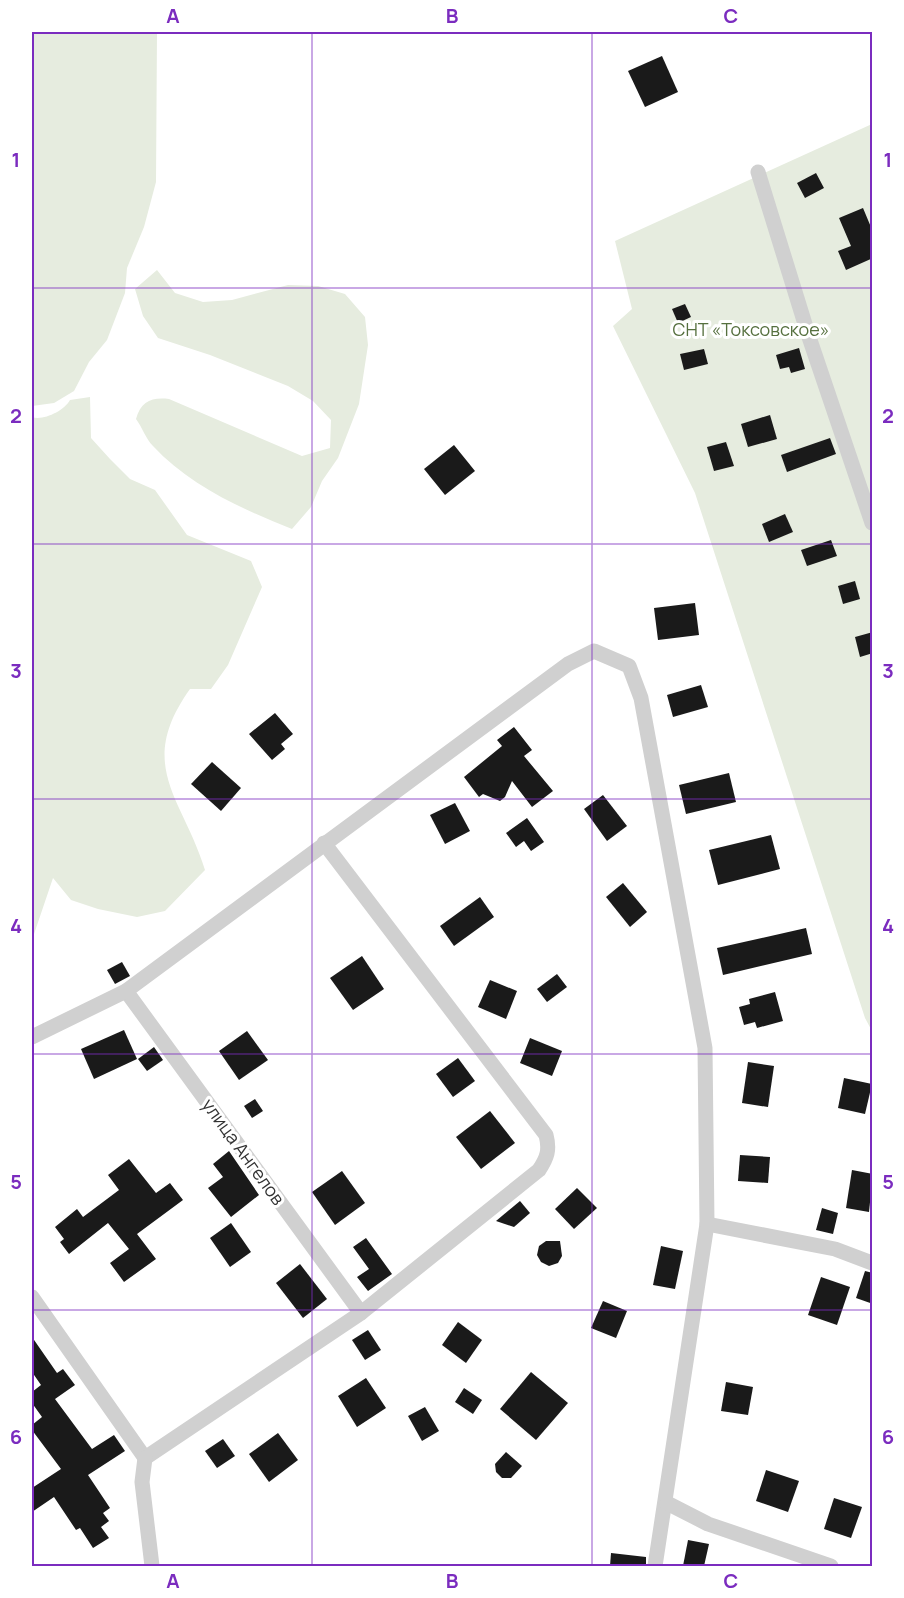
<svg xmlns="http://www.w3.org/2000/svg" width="904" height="1598" viewBox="0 0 904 1598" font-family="Manrope,sans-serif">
	<rect width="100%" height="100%" fill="#fff"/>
	<g fill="#e6ecdf">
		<path d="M32,32H157L156,182L144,227L127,268L125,293L107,340L89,362L74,391L54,403L32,406Z"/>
		<path d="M872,124V1031L865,1018L695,493L613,326L632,309L615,241Z"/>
		<path d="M157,270L175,293L203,302L232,300L288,285L318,286L345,294L365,317L368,345L359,404L338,458L322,481L311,507L292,529C242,509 190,486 153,446C146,439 142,427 136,419C141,401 152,397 169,399L302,456L330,448L331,420L313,401L288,386L210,355L158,338L143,316L135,289Z"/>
		<path d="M90,397L91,438L110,459L130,479L155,490L187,535L251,561L262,587L228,665L211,689H190C135,766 183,798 205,870L165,911L137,917L98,909L71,900L53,878L32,940V417C43,421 64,411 70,400Z"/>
	</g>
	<g fill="#1a1a1a">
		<path d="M662,56L678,92L645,107L628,71Z"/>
		<path d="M816,173L824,188L805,198L797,183Z"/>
		<path d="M863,208L873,232V258L846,270L838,251L851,246L839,218Z"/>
		<path d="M685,304L691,317L678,323L672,309Z"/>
		<path d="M799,348L805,369L791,373L789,367L780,369L776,355Z"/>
		<path d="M704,349L708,364L684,370L680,354Z"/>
		<path d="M770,415L777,439L748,447L741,424Z"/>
		<path d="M830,438L836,454L787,472L781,455Z"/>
		<path d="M726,442L734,466L714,471L707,447Z"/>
		<path d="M454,445L475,471L445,495L424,469Z"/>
		<path d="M785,514L793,532L769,542L762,524Z"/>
		<path d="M831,540L837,556L807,566L801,550Z"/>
		<path d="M855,581L860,599L843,604L838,586Z"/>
		<path d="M695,603L699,635L658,640L654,608Z"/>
		<path d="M873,632V653L860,657L855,637Z"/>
		<path d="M701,685L708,707L673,717L667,695Z"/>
		<path d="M275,713L293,734L281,744L285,749L272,760L249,734Z"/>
		<path d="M514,727L532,750L524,756L553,791L532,807L512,781L505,797L500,801L483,794L479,797L464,777L502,746L497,740Z"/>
		<path d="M212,762L241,788L221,811L191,784Z"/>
		<path d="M729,773L736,802L686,814L679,785Z"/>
		<path d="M603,795L627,826L607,841L584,809Z"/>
		<path d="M455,803L470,831L445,844L430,815Z"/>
		<path d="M527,818L544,842L531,851L524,841L516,847L506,833Z"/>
		<path d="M771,835L780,869L718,885L709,850Z"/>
		<path d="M623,883L647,912L630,927L606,897Z"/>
		<path d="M480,897L494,917L454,946L440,926Z"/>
		<path d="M806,928L812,954L723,975L717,948Z"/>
		<path d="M362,956L384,989L353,1010L330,978Z"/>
		<path d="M122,962L130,976L115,984L107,970Z"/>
		<path d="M557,974L567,987L547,1002L537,989Z"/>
		<path d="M490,980L517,991L506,1019L478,1007Z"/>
		<path d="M775,992L783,1021L757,1028L755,1022L744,1025L739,1007L750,1004L749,999Z"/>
		<path d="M124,1030L137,1059L94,1079L81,1049Z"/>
		<path d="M247,1031L268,1060L239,1080L219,1051Z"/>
		<path d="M530,1038L562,1051L552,1076L520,1063Z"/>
		<path d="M154,1047L163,1060L147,1071L138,1059Z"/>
		<path d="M458,1058L475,1081L453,1097L436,1074Z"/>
		<path d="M748,1062L774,1066L768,1107L742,1103Z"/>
		<path d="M844,1078L872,1084L865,1114L838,1108Z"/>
		<path d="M255,1099L263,1111L252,1118L244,1106Z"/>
		<path d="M490,1111L515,1143L481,1169L456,1137Z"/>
		<path d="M229,1151L259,1195L231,1217L208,1188L223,1177L213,1164Z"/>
		<path d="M740,1155L770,1157L768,1183L738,1181Z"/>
		<path d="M129,1159L156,1193L170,1183L183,1200L137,1234L156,1259L124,1282L110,1263L129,1249L108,1223L69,1254L60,1242L64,1239L55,1227L77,1209L83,1217L119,1190L108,1175Z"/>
		<path d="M852,1170L873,1174L869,1212L846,1208Z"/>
		<path d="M342,1171L365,1203L335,1225L312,1192Z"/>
		<path d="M577,1188L597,1208L574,1229L555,1209Z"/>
		<path d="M520,1201L530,1213L514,1227L496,1221Z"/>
		<path d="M822,1208L838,1213L833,1234L816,1230Z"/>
		<path d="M231,1223L251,1252L230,1267L210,1238Z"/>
		<path d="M366,1238L392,1274L368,1291L357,1277L369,1269L353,1247Z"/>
		<path d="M546,1241H560L562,1256L558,1263L549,1266L541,1262L537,1255L539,1246Z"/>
		<path d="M661,1246L683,1251L675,1289L653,1285Z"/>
		<path d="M300,1264L327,1299L303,1318L276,1283Z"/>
		<path d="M865,1271L873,1273V1304L856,1298Z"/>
		<path d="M821,1277L850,1287L837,1325L808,1315Z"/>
		<path d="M603,1301L627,1311L616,1338L591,1328Z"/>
		<path d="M458,1322L482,1340L466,1363L442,1345Z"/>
		<path d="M368,1330L381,1350L365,1360L352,1340Z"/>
		<path d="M32,1337L57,1373L63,1369L75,1385L55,1399L92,1449L114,1435L125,1451L88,1475L110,1508L103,1513L109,1521L101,1527L109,1538L93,1548L80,1528L76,1530L54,1497L32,1512V1488L61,1469L32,1430V1425L42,1417L32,1403V1392L41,1385L32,1372Z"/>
		<path d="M531,1372L568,1403L536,1440L500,1409Z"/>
		<path d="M366,1378L386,1408L357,1427L338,1396Z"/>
		<path d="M726,1382L753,1387L748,1415L721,1411Z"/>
		<path d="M464,1388L482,1400L473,1414L455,1402Z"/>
		<path d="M425,1407L439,1431L422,1441L408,1416Z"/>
		<path d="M278,1433L298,1460L269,1482L249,1454Z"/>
		<path d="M223,1439L235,1456L217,1468L205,1451Z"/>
		<path d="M506,1452L522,1466L511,1478H502L496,1472L495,1464Z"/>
		<path d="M766,1470L799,1481L788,1512L756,1501Z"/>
		<path d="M834,1498L862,1507L851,1538L824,1529Z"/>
		<path d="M688,1540L709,1544L704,1566H683Z"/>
		<path d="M611,1553L646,1557V1566H610Z"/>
	</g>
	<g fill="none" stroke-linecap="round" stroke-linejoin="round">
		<g stroke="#d0d0d0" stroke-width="15">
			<path d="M758,172L809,337L872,523"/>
			<path d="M126,991L361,1313"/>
			<path d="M32,1037L126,991L568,664L594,651L629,666L641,698L705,1048L707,1224L655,1566"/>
			<path d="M707,1224L835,1249L872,1263"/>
			<path d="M32,1297L145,1458L361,1313L539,1170C547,1158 550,1150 546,1135L324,843"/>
			<path d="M145,1458L142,1482L152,1566"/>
			<path d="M667,1503L708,1524L831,1566"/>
		</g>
	</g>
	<path fill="none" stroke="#7b2cbf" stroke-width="1.5" stroke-opacity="0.55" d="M312,32V1566M592,32V1566M32,288H872M32,544H872M32,799H872M32,1054H872M32,1310H872"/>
	<g text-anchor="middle" stroke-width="6" stroke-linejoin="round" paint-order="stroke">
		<g font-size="18" fill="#56703f" stroke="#fff">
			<text x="751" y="336">СНТ «Токсовское»</text>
		</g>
		<g font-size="18" fill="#333" stroke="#fff">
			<text transform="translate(243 1152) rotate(54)" y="6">улица Ангелов</text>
		</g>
	</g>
	<rect width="904" height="1598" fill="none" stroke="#ffffff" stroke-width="66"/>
	<rect x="33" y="33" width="838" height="1532" fill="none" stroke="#7b2cbf" stroke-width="2"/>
	<g font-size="20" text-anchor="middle" font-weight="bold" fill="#7b2cbf">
		<text x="173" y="23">A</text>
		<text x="452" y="23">B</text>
		<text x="731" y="23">C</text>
		<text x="16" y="167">1</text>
		<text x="888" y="167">1</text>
		<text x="16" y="423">2</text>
		<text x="888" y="423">2</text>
		<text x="16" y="678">3</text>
		<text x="888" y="678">3</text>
		<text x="16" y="933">4</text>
		<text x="888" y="933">4</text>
		<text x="16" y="1189">5</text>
		<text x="888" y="1189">5</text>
		<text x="16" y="1444">6</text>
		<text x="888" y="1444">6</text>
		<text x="173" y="1588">A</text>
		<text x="452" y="1588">B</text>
		<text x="731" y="1588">C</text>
	</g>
</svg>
